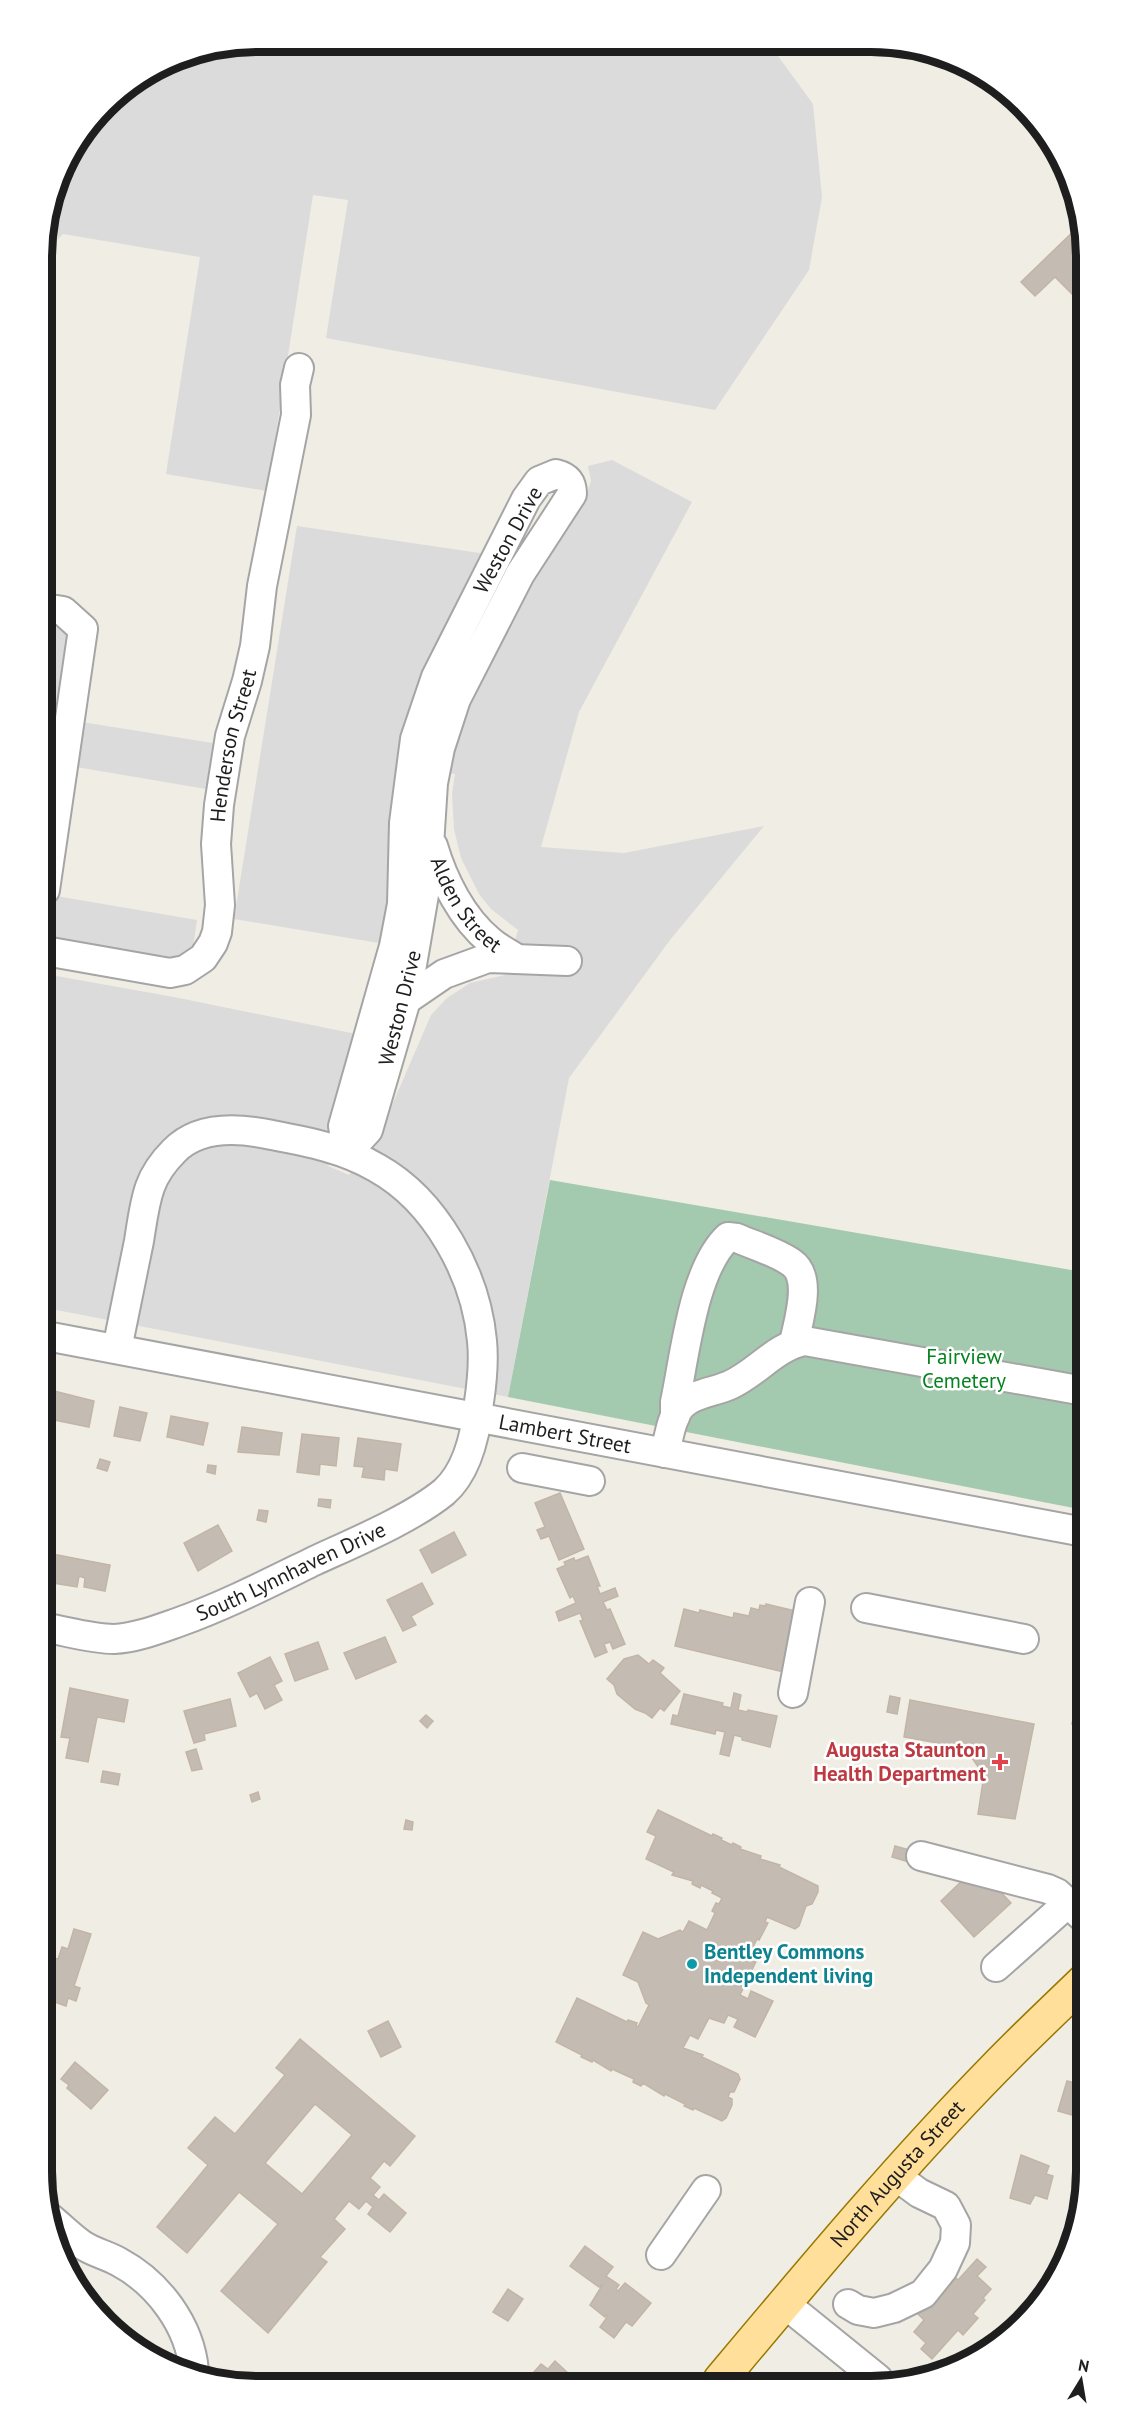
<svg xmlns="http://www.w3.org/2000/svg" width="1129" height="2428" viewBox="0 0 1129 2428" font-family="'PT Sans',sans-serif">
	<rect width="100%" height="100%" fill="#f0ede4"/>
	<g fill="#dcdbdb">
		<path d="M257,42L770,45L813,104L822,197L809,270L715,410L326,338L348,200L313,195L267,491L166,474L200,257L63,234L43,254L42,243L64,162L115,96L175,58Z"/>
		<path d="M612,460L692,502L579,712L541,847L624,853L764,826L670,940L569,1078L508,1397L46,1308L45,974L174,997L366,1036L328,1166L349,1175L380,1133L431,1015L447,998L470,983L505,975L518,930L491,909L479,894L461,858L454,829L452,794L455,774L406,765L391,945L234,919L297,526L541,562L568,519L586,496L591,481L588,466Z"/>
		<path d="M44,625L78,632L62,740L44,736Z"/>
		<path d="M82,722L225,745L218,791L76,767Z"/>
		<path d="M56,896L197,920L191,961L49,938Z"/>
	</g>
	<path fill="#a3caae" d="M550,1180L1083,1272L1084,1510L508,1397Z"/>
	<g fill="#c4bcb3" stroke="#c2b5a5" stroke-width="1.5" fill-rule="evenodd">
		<path d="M1080,225V302L1055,277L1035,296L1021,282Z"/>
		<path d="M46,1389L94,1401L89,1427L49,1419L50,1416L47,1415Z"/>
		<path d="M120,1407L147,1413L140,1441L114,1436Z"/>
		<path d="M171,1416L208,1423L203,1445L167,1437Z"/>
		<path d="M242,1427L282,1433L279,1455L238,1452Z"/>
		<path d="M302,1434L339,1438L336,1466L320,1464L319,1475L297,1472Z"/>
		<path d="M358,1438L401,1444L397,1471L385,1469L384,1480L362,1477L364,1467L354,1466Z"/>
		<path d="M100,1459L110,1462L107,1471L97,1468Z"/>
		<path d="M208,1465L216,1466L215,1474L207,1472Z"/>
		<path d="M560,1493L584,1549L559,1560L549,1536L541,1539L537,1530L545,1527L535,1503Z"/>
		<path d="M319,1499L331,1500L330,1508L318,1506Z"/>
		<path d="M259,1510L268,1511L266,1522L257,1520Z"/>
		<path d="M218,1525L232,1551L198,1571L184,1543Z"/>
		<path d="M454,1532L466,1555L432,1573L420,1550Z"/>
		<path d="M47,1553L110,1565L105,1591L84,1587L85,1578L79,1576L77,1587L47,1582Z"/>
		<path d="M588,1556L600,1586H597L600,1594L615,1588L618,1596L603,1602L607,1610L610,1609L625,1644L613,1649L610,1642L604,1644L607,1652L595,1657L580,1621L583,1620L580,1613L559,1621L556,1612L576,1603L573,1596L570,1598L557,1569L566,1565L564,1562L574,1558L575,1561Z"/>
		<path d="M422,1583L433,1604L411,1616L416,1625L403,1631L387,1600Z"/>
		<path d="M766,1604L800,1612L784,1672L675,1646L684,1609L699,1613L700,1610L733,1618L734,1613L749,1616L751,1608L759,1610L760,1605L766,1606Z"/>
		<path d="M385,1637L396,1662L356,1679L344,1653Z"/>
		<path d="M318,1642L328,1669L295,1681L285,1654Z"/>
		<path d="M638,1655L649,1664L653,1660L664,1668L660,1673L680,1691L664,1711L660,1708L652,1718L645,1713L635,1709L617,1694L614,1685L607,1679L624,1659Z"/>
		<path d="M270,1657L282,1681L274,1685L282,1700L265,1709L257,1693L250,1697L238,1673Z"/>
		<path d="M1085,1659V1727L1072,1724Z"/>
		<path d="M70,1688L128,1700L124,1722L97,1717L88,1762L66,1758L70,1738L61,1737Z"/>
		<path d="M734,1693L741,1695L738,1710L747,1712L748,1710L777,1716L770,1747L742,1740V1737L734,1735L729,1756L720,1754L725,1732L716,1730L715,1734L671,1724L673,1715L678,1716L684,1694L723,1703L722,1706L731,1708Z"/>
		<path d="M890,1696L900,1698L897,1714L887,1712Z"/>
		<path d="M230,1699L236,1726L204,1734L205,1740L194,1743L184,1711Z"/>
		<path d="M910,1700L1034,1724L1015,1819L978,1814L984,1775L965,1748L904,1737Z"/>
		<path d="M426,1715L433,1721L427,1728L420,1721Z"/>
		<path d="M196,1749L202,1769L192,1771L186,1752Z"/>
		<path d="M103,1771L120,1774L118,1785L101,1782Z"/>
		<path d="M258,1792L260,1799L252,1802L250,1795Z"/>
		<path d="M658,1810L712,1836L713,1834L722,1838L721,1840L732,1845L733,1843L741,1847L740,1849L761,1856L760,1859L780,1865L779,1867L818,1886V1892L812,1904L806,1906L799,1926L795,1929L767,1917L765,1922L768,1923L759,1940L757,1939L752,1949L760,1953L740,1995L748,1999L751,1991L773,2001L755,2037L734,2027L738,2019L728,2015L724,2023L709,2018L698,2039L690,2035L683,2048L703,2055L702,2057L738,2074L740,2079L734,2092H730L728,2097L732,2099V2105L726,2118L722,2121L694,2108L693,2110L684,2106L685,2104L665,2094L664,2096L643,2083L641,2086L633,2082L634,2079L612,2069L611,2071L593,2060L592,2062L581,2057L582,2055L556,2042L577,1998L627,2022L628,2020L637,2023L636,2026L638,2027L649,2005L646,2003L638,1982L623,1975L643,1932L658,1939L680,1930L683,1932L689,1921L707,1930L715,1913L712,1911L716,1903L719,1904L722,1898L712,1893L713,1891L701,1885L700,1888L692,1884L693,1881L672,1875L674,1872L646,1859L656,1836L647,1832Z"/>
		<path d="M406,1820L413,1822L412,1830L404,1829Z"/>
		<path d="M895,1846L913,1851L909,1862L892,1857Z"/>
		<path d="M970,1873L989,1880L1011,1903L974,1937L941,1901Z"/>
		<path d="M74,1929L91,1934L74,1986L80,1988L76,2001L68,1998L66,2006L49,2000L55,1981L49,1979V1970L53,1958L58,1959L62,1947L68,1949Z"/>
		<path d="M388,2021L401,2047L381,2057L368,2031Z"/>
		<path d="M300,2039L415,2136L390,2166L384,2161L370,2178L380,2187L373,2195L379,2200L384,2194L406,2213L390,2232L368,2214L373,2207L366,2201L359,2209L349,2201L334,2219L345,2229L320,2257L327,2262L268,2333L221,2291L278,2224L239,2192L187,2253L157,2227L208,2165L188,2148L215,2117L235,2134L285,2075L276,2068ZM315,2104L352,2135L302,2194L265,2163Z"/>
		<path d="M75,2062L108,2090L91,2109L67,2088L69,2085L61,2079Z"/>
		<path d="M1076,2078L1086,2081V2119L1058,2111L1067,2081L1075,2083Z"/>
		<path d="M1021,2155L1049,2166L1046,2174L1053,2176L1047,2199L1035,2195L1030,2204L1010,2198Z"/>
		<path d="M585,2246L613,2267L606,2276L619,2285L616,2289L618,2291L625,2283L651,2303L632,2326L626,2322L614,2338L600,2327L608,2316L606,2315L605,2317L590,2305L603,2284L599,2287L570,2266Z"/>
		<path d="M977,2259L986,2267L977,2276L991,2289L983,2298L985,2300L973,2314L978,2318L963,2335L958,2330L932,2359L921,2349L926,2343L914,2332L924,2320L918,2314L953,2275L958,2280Z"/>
		<path d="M508,2289L523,2299L508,2321L493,2312Z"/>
		<path d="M555,2361L568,2373L562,2380H527L541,2364L548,2369Z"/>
	</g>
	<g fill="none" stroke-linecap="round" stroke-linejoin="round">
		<g stroke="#a5a5a5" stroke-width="32">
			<g id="minor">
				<path d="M556,474C568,477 572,482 572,494L520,574L456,699L440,748L433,783L427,877L406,1000L368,1130L347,1153L343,1126L394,946L402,904L404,823L415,739L436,677L526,499L539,481Z"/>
				<path d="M44,608L63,611L83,629L45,890"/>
				<path id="s1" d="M433,846C443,880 462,918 490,941C498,948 508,953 517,959"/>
				<path id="s2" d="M45,951L170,973L185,970L203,958L213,943L217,932L220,905L216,844L219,805L230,736L247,681L255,646L262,586L296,415L295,385L299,368"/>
				<path d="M398,998L406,1000L444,974L488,958L567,961"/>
				<path id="s3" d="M46,1336L1084,1532"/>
				<path d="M675,1417V1402C685,1355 693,1270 728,1237L737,1238C755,1246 777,1252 792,1263C813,1278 798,1322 794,1343"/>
				<path d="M665,1453C669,1438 671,1416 682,1405C694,1393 715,1392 730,1385C757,1373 776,1346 805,1341L1084,1391"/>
				<path d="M522,1468L590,1481"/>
				<path d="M866,1608L1024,1639"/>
				<path id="s4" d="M47,1628C69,1632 93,1639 114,1639C136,1638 159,1629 179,1622C226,1605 269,1583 314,1561C353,1543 411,1519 444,1492C468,1471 476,1432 479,1402C482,1382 484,1361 482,1341C476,1275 436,1201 377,1168C345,1149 309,1142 272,1135C240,1128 199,1125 174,1151C164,1161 155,1173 150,1187C144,1204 142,1223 139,1241C132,1277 124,1313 117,1349"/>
				<path d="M793,1693L810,1602"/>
				<path d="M921,1856L1048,1889L1057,1893L1086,1920"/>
				<path d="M996,1967L1068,1903"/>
				<path d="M49,2217C60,2226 70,2236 81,2244C92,2252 107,2255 119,2262C158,2283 190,2325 194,2371"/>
				<path d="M661,2255L706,2190"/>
				<path d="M784,2303L878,2379"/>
				<path d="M848,2304L858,2310L874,2313L894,2308L923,2294L943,2269L955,2243L956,2225L946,2206L919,2193L896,2176"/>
			</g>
		</g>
		<g stroke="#987800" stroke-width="36">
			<g id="major">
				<path id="s5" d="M720,2380C809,2274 898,2167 995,2068C1024,2038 1055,2009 1086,1979"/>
			</g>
		</g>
		<use href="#minor" stroke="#fff" stroke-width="28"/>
		<use href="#major" stroke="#ffdf99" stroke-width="33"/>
	</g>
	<path fill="#e0444e" stroke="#fff" stroke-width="2" d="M997 1753h6v6h6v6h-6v6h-6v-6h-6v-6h6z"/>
	<circle fill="#0f9aa8" stroke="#fff" stroke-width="2" cx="692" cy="1964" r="6"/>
	<g text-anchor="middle" stroke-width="5" stroke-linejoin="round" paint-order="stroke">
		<g font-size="21" fill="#1e1e1e" stroke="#fff">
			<text transform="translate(508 540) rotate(-61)" y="7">Weston Drive</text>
			<text dy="7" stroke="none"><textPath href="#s2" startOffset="382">Henderson Street</textPath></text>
			<text dy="7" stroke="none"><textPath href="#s1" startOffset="68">Alden Street</textPath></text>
			<text transform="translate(400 1008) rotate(-76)" y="7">Weston Drive</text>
			<text dy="7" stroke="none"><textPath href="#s3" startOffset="528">Lambert Street</textPath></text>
			<text dy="7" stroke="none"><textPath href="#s4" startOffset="258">South Lynnhaven Drive</textPath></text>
			<text dy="7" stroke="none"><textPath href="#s5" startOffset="272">North Augusta Street</textPath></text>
		</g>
		<g font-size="21" fill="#05831f" stroke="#fff">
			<text x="964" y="1364">Fairview<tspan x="964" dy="24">Cemetery</tspan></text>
		</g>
		<g font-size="21" font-weight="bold" fill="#be3a42" stroke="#fff" text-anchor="end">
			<text x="986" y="1757">Augusta Staunton<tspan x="986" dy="24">Health Department</tspan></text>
		</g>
		<g font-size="21" font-weight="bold" fill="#0d838f" stroke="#fff" text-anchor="start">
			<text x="704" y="1959">Bentley Commons<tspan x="704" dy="24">Independent living</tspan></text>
		</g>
	</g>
	<path d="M0 0H1129V2428H0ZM257 52H871A205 205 0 0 1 1076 257V2171A205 205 0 0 1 871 2376H257A205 205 0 0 1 52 2171V257A205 205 0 0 1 257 52Z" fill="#fff" fill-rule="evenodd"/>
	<path fill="none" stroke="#1e1e1e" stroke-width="8" d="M257 52H871A205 205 0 0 1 1076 257V2171A205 205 0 0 1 871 2376H257A205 205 0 0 1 52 2171V257A205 205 0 0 1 257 52Z"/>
	<g transform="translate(1081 2380) rotate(11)" stroke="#ffffff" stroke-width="4.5" paint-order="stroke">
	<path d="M0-4.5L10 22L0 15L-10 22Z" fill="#1e1e1e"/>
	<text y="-9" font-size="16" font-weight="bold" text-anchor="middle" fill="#1e1e1e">N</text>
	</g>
</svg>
